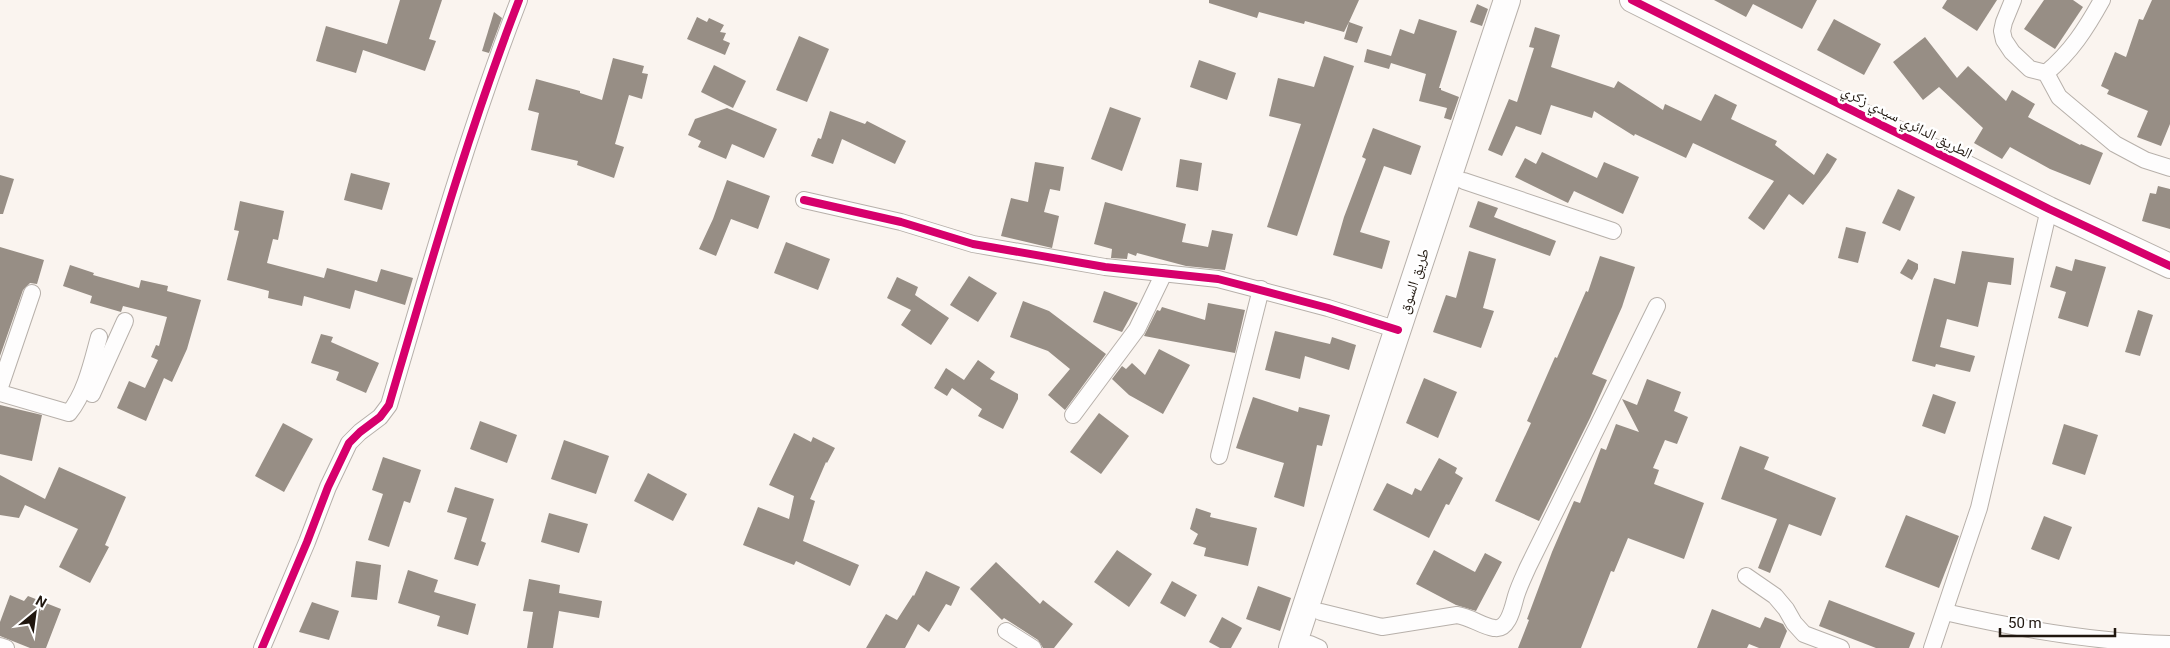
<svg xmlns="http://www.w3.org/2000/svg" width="2170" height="648" viewBox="0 0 2170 648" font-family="Roboto,'Noto Naskh Arabic',sans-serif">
	<rect width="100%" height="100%" fill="#faf4ef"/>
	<g fill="#978e85">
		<path d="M400,0H442L429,39L436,41L425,71L363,50L356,73L316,61L326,26L387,44Z"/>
		<path d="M1209,0H1359L1349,22L1363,27L1357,43L1344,39L1349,22L1344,32L1305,21L1304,24L1259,12L1257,18L1209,3Z"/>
		<path d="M1714,0H1817L1802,29L1753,4L1746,17Z"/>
		<path d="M1947,0H1997L1977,31L1942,8Z"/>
		<path d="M2044,0H2073L2083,7L2055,49L2024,29Z"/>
		<path d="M2152,0H2170V124L2161,146L2137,137L2148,111L2107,94L2109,90L2101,86L2115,52L2126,57L2139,19L2143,20Z"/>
		<path d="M1477,4L1488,9L1482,26L1470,22Z"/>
		<path d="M494,12L502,18L489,53L482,51Z"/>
		<path d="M697,17L707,22L709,18L724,25L720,32L726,33L723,40L730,43L725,55L687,39Z"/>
		<path d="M1419,19L1457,31L1439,88H1441V90L1459,97L1451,120L1444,118L1447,108L1419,101L1426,74L1391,63L1389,69L1364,62L1367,49L1391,56L1400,29L1414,34Z"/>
		<path d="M1834,19L1881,44L1864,75L1817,50Z"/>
		<path d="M1535,27L1560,35L1551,67L1614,88L1618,81L1663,110L1665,104L1701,121L1715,94L1737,105L1731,119L1777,141L1775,145L1814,175L1827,153L1837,159L1829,172L1803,205L1789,194L1764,230L1748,218L1774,181L1693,143L1686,158L1635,134L1634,136L1594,111L1592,118L1551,105L1541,135L1516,126L1502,156L1488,150L1509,99L1517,102L1534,48L1529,47Z"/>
		<path d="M799,36L829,49L807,102L776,90Z"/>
		<path d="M1925,37L1957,78L1968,66L2006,101L2012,90L2035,104L2028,117L2080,145L2081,144L2103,153L2090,185L2050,169L2010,147L2002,159L1974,143L1983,128L1939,87L1923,100L1893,62Z"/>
		<path d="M1324,56L1354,66L1297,236L1267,227L1301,124L1269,116L1278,78L1314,87Z"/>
		<path d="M613,58L644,66L642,73L648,74L642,99L629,95L615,144L624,147L614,178L577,165L578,161L531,150L539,113L528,110L536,79L580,91V93L602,100Z"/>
		<path d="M1199,60L1236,73L1227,100L1190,87Z"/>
		<path d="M714,65L746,81L733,108L701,92Z"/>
		<path d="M1110,107L1141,118L1122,171L1091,159Z"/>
		<path d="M727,108L777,129L764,158L732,144L726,159L698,147L701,141L688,135L695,119Z"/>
		<path d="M830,111L865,124L867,121L906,141L895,164L842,139L833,164L811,156L818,138L821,139Z"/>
		<path d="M1373,128L1421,146L1411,175L1384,166L1360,232L1390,241L1382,269L1333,255L1344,217L1366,159L1362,157Z"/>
		<path d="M1542,152L1597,178L1604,162L1639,177L1623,214L1574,191L1568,203L1515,177L1525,158L1536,164Z"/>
		<path d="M1180,159L1202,163L1198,191L1176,187Z"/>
		<path d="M1035,162L1064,167L1060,191L1050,189L1044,212L1059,216L1052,248L1001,236L1011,198L1028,202Z"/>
		<path d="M351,173L390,183L382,210L344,200Z"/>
		<path d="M0,175L14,179L3,214H0Z"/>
		<path d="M727,180L770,196L758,229L731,219L716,256L699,249L713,219Z"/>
		<path d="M2158,186L2170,189V229L2142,221L2150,193L2156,194Z"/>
		<path d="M1898,189L1915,197L1900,231L1882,223Z"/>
		<path d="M240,201L284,211L278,240L273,239L267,263L324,278L327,268L377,282L381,269L413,278L405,305L355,290L350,309L304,296L302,306L268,298L269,291L227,280L239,231L234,230Z"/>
		<path d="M1478,201L1498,208L1494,217L1556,241L1550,256L1469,227Z"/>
		<path d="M1105,202L1186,224L1182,242L1208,247L1212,230L1233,234L1225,270L1186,266L1137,253L1136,256L1128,253L1127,259L1111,258L1112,249L1094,244Z"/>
		<path d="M1846,227L1866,232L1858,263L1838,258Z"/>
		<path d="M786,242L830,259L818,290L774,273Z"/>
		<path d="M0,247L44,260L37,284L30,283L23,290L0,356Z"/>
		<path d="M1469,251L1496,259L1483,308L1494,311L1481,348L1433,332L1446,295L1456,298Z"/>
		<path d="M1962,251L2014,258L2011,285L1988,282L1978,327L1947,319L1940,347L1975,356L1970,372L1936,364L1935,367L1912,361L1934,278L1955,284Z"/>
		<path d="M1600,256L1635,267L1622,307L1592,374L1607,380L1590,418L1539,521L1495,501L1531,423L1527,421L1555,357L1557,358L1586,291L1588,292Z"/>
		<path d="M1908,259L1918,264V269L1912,280L1900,273Z"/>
		<path d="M2075,259L2106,267L2088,327L2058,318L2066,292L2050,287L2056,266L2072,271Z"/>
		<path d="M70,265L94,273L93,275L139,288L141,280L168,286L167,291L201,300L187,349L172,382L164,378L146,421L117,408L129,381L145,388L158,360L151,357L156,345L159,346L167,317L123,306L121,312L90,303L92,296L63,286Z"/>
		<path d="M969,276L997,293L978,322L950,305Z"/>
		<path d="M897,277L918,287L915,295L949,318L931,345L901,325L911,310L887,298Z"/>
		<path d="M1104,291L1138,303L1122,332L1093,322Z"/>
		<path d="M1023,301L1049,311L1106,354L1065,410L1048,395L1070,369L1048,351L1010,337Z"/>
		<path d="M1208,303L1245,310L1235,353L1144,336L1157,310L1160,311L1162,307L1205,320Z"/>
		<path d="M2138,310L2153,315L2140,356L2125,352Z"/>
		<path d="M1275,331L1330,344L1332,337L1356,345L1349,370L1305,356L1300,379L1265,370Z"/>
		<path d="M321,334L333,337L331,342L379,363L366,393L336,380L339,372L311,363Z"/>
		<path d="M1159,349L1190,365L1163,414L1129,395L1112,379L1122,366L1126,369L1132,363L1145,375Z"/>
		<path d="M978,360L995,372L990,379L1018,394V399L1003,429L978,416L982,409L952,388L947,396L934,388L946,368L964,380Z"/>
		<path d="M1424,378L1457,392L1438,438L1406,423Z"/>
		<path d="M1647,379L1681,392L1674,411L1688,417L1677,444L1665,440L1653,468L1659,470L1654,484L1704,503L1684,559L1628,538L1614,572L1611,571L1581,648H1518L1529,620L1527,619L1552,552L1574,501L1580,503L1601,448L1606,450L1616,424L1639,432L1622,399L1637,405Z"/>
		<path d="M1933,394L1956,402L1945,434L1922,426Z"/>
		<path d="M1253,397L1298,412L1299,407L1330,415L1322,446L1317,445L1304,507L1274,497L1284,463L1236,448Z"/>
		<path d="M0,405L42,415L32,461L0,454Z"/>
		<path d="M1099,413L1129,436L1101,474L1070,452Z"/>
		<path d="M480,421L517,435L507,463L470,449Z"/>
		<path d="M283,423L313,439L284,492L255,476Z"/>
		<path d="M2064,424L2098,435L2085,475L2052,464Z"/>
		<path d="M794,433L811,442L813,437L835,448L827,463L826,462L810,499L815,501L803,541L859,565L850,586L796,561L794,565L743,545L758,507L789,519L794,496L769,485Z"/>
		<path d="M564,440L609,456L596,494L551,479Z"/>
		<path d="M1740,446L1769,457L1764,469L1836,498L1821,536L1789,524L1770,573L1758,568L1777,519L1721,499Z"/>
		<path d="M383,457L421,470L410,503L404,501L389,547L368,540L383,494L372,490Z"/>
		<path d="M1439,458L1457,468L1455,473L1463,478L1449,505L1446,504L1429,538L1373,510L1387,483L1412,495L1415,488L1421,491Z"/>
		<path d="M59,467L126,497L105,545L109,547L90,583L59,567L78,529L25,505L19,518L0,515V475L45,499Z"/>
		<path d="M648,473L687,494L673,521L634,501Z"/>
		<path d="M455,487L494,499L481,541L486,543L478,566L454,559L467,518L447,512Z"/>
		<path d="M1196,508L1211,513L1210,517L1257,528L1248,566L1204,556L1206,548L1193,544L1198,534L1190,529Z"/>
		<path d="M549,513L588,524L579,553L541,542Z"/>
		<path d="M1906,515L1959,536L1939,588L1885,567Z"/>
		<path d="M2044,516L2072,527L2059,560L2031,549Z"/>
		<path d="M1117,550L1152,574L1129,607L1094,582Z"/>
		<path d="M1434,550L1475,572L1485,553L1502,562L1476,611L1456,605L1416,584Z"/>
		<path d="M356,561L381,565L377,600L351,597Z"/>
		<path d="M996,562L1040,604L1043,600L1073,624L1054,648H1043L1038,640L1004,618L1002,620L970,589Z"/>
		<path d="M408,570L438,580L434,592L476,604L468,635L437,626L440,616L398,603Z"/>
		<path d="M926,571L960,587L951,606L946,604L929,632L918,624L905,648H866L886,614L897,620L913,595L914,596Z"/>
		<path d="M529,579L560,585L559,593L602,601L599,618L559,611L553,648H527L533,612L523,611Z"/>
		<path d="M1172,581L1197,595L1185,617L1160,603Z"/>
		<path d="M1258,586L1291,598L1280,631L1246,619Z"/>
		<path d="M10,595L24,601L28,596L61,609L46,648H30L0,636V622Z"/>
		<path d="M1829,600L1915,633L1909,648H1876L1819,626Z"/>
		<path d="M312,602L339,611L329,640L299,632Z"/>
		<path d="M1712,609L1760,628L1765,617L1783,624L1787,631L1780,648H1759L1749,644L1747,648H1697Z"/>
		<path d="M1222,617L1242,628L1231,648H1220L1209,642Z"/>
	</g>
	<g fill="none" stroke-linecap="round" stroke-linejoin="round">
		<g stroke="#b7b0aa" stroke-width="18">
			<g id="street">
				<path d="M2013,0L2004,22L2002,31L2004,40L2012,52L2030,69L2046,73L2059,97L2115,144L2145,160L2170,168"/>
				<path d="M2046,73C2071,52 2086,29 2102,0"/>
				<path d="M1464,181L1613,231"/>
				<path d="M804,200L901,222L973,244L1105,267L1218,279L1328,308L1398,330"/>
				<path d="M0,387L32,293"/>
				<path d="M0,393L69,413C86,392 92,362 99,337"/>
				<path d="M92,394L125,321"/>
				<path d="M1073,415L1137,329L1164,273"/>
				<path d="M1219,456L1261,289"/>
				<path d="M1746,576L1775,596L1786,609L1794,623L1804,634L1841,648"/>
				<path d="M1321,612L1382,627L1457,615C1471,617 1481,626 1494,628C1509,631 1513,606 1516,596C1519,586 1524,576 1528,567L1657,306"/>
				<path d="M1945,612C2018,629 2095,642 2170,644"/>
				<path d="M1006,631L1033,648"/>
				<path d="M1310,644L1319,648"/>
				<path d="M0,646L6,648"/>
				<path d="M262,648L307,542L328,487L349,443L360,432L380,417L389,405C429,269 468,132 519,0"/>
				<path d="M1932,648L1979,508L2049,209"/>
			</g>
		</g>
		<g stroke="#b7b0aa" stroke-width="26">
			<path id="secondary" d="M1632,0L2049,209L2170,266"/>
		</g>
		<g stroke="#b7b0aa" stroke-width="28">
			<path id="primary" d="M1292,648L1507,0"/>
		</g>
		<use href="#street" stroke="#fefdfd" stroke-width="16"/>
		<use href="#secondary" stroke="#fefdfd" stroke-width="24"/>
		<use href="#primary" stroke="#fefdfd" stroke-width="26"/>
		<g stroke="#fff" stroke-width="11">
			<g id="cycleway">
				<path d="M1632,0L2049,209L2170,266"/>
				<path d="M804,200L901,222L973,244L1105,267L1218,279L1328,308L1398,330"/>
				<path d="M262,648L307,542L328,487L349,443L360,432L380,417L389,405C429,269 468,132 519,0"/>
			</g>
		</g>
		<use href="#cycleway" stroke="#d6006c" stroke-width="8"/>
	</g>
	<g text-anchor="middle" stroke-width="5" stroke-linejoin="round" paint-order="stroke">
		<g font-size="15" fill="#20170f" stroke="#fff">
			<text transform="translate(1907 122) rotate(27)" y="5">الطريق الدائري سيدي زكري</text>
			<text transform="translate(1414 281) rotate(-72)" y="5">طريق السوق</text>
		</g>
	</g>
	<g transform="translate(35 613) rotate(29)" stroke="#ffffff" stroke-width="4" paint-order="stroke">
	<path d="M0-4L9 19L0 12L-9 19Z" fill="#20170f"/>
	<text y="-8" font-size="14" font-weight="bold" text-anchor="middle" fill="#20170f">N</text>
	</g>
	<path d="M2000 628v8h115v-8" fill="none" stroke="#20170f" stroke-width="2.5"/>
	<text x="2008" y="628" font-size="15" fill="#20170f" stroke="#ffffff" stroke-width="4" paint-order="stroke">50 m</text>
</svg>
